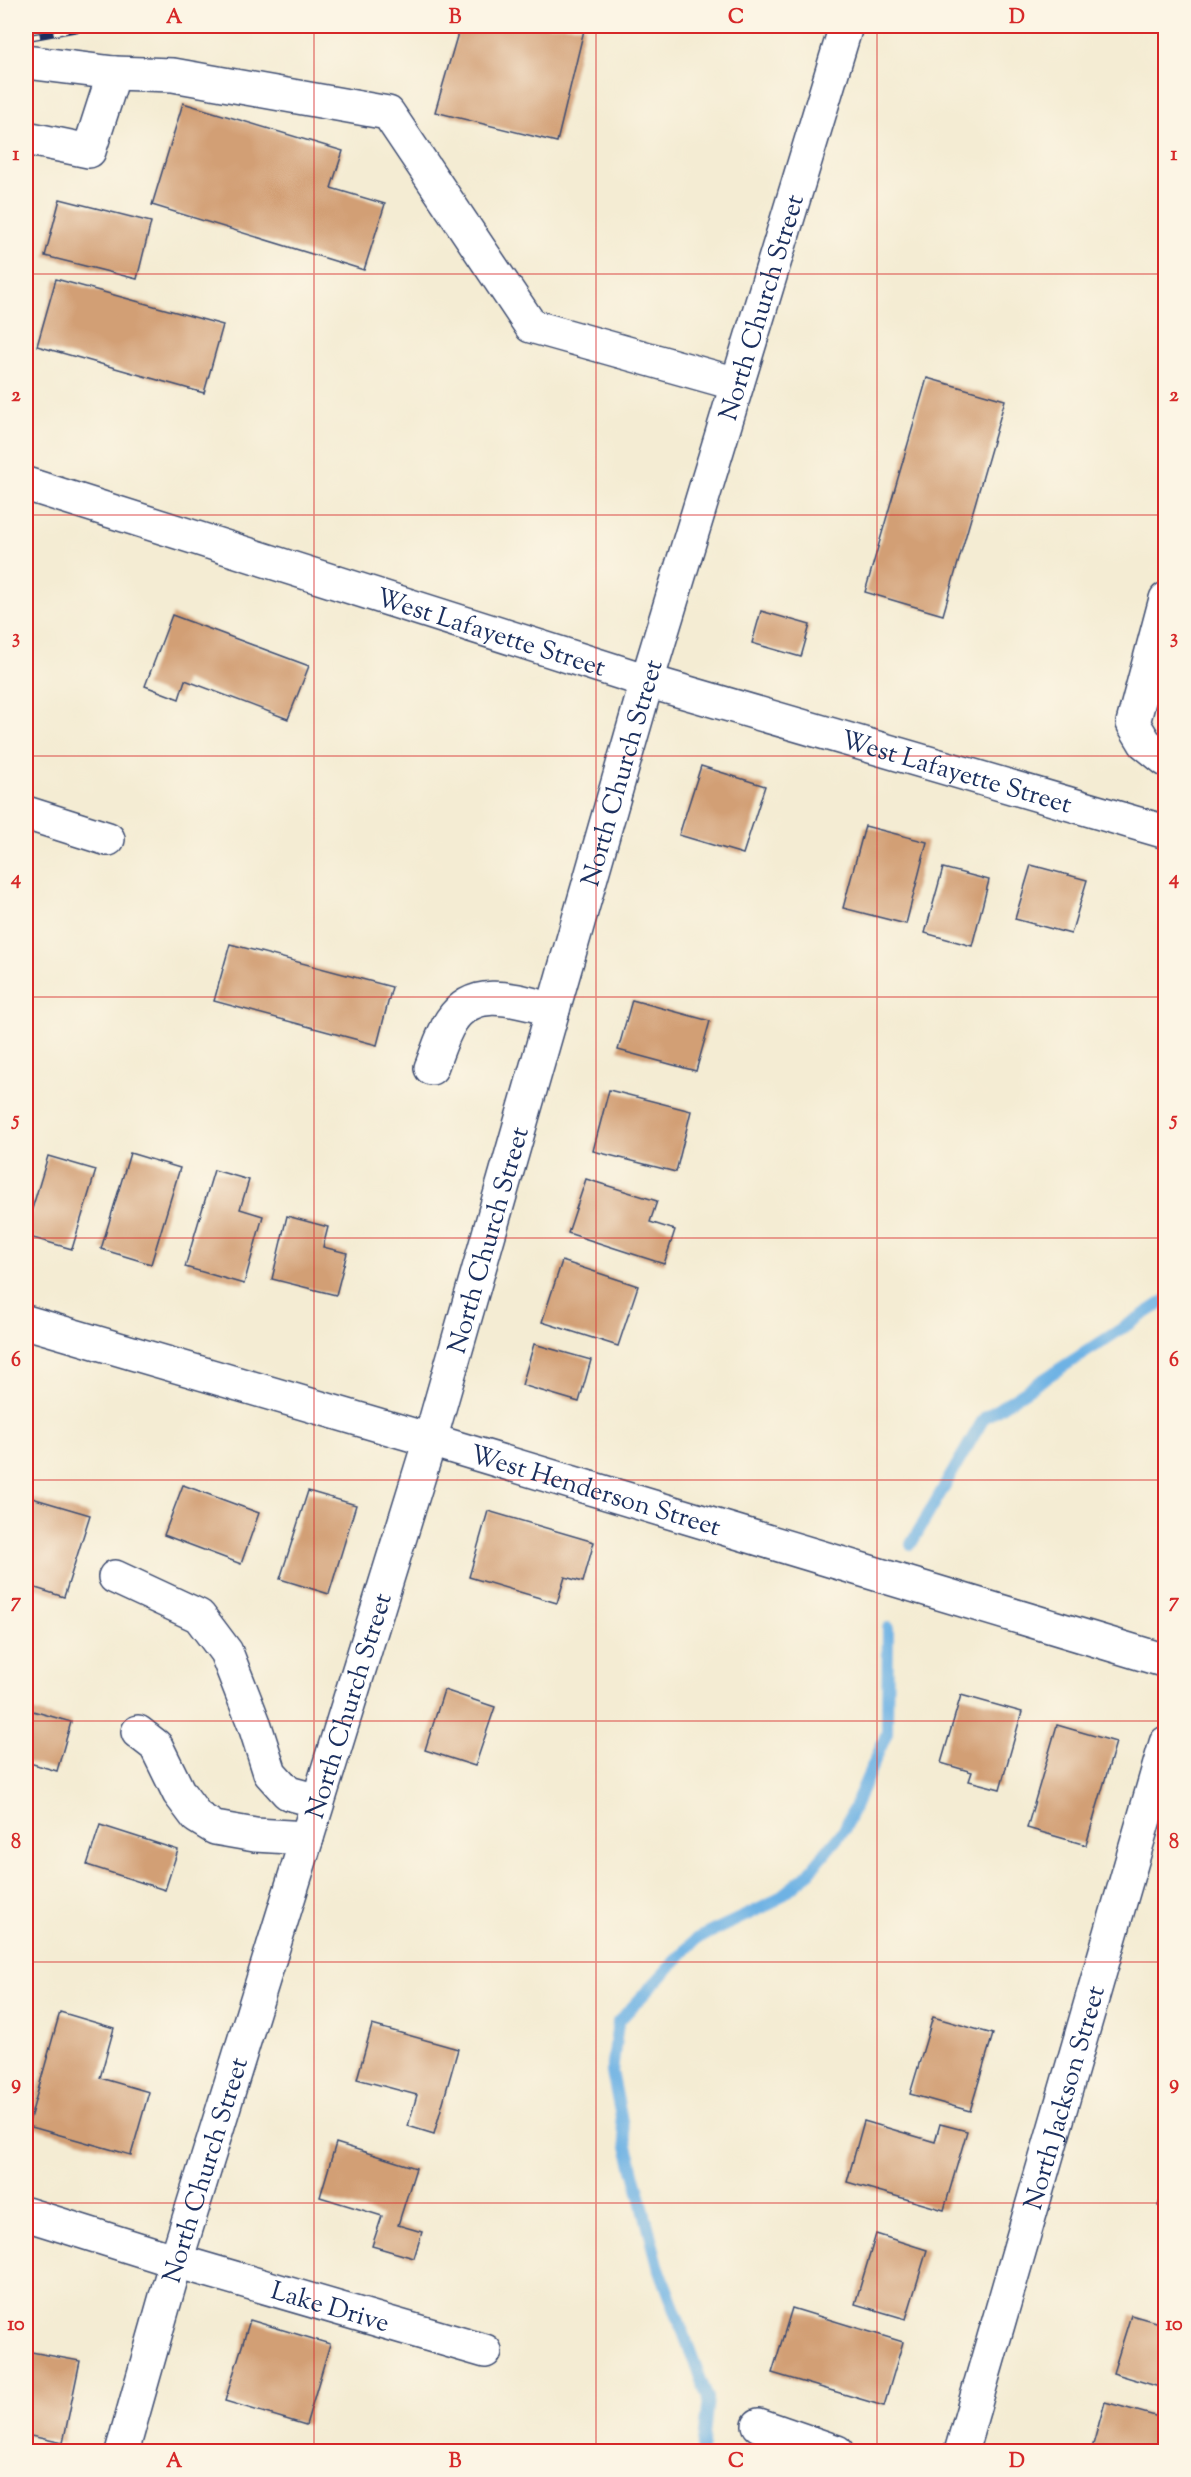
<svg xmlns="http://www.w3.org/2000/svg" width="1191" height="2477" viewBox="0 0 1191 2477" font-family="'Sorts Mill Goudy',serif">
	<rect width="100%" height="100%" fill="#fcf5e5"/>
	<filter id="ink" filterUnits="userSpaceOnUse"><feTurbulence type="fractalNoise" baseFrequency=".0167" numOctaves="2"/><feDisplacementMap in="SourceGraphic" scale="12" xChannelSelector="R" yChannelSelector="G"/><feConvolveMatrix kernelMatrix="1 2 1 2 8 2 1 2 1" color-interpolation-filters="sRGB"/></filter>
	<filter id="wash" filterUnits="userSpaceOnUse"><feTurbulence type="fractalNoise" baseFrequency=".008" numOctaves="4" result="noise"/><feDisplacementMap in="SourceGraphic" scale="24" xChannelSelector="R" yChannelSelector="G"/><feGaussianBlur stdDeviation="1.35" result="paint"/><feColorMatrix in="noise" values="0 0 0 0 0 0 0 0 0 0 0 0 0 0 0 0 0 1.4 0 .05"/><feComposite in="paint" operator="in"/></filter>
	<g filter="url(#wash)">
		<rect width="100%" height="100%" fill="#f4ecd3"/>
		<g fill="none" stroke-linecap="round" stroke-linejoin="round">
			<g stroke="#6eb2e4" stroke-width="12">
				<path d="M911,1544L984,1418L1166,1300"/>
				<path d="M702,2452L708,2399L658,2265L627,2146L612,2072L618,2022L696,1939L772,1903L806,1876L844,1830L887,1733L888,1628"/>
			</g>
		</g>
		<g id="blocks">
			<g fill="#d29f75">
				<path d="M460,26H585L557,142L435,112Z"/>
				<path d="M183,103L343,151L331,188L385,204L364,270L152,205Z"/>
				<path d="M60,199L151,222L137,279L45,256Z"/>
				<path d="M56,279L223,325L204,393L37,346Z"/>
				<path d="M927,378L1005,400L943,615L865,592Z"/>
				<path d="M761,611L810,625L801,657L752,643Z"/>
				<path d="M172,615L309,666L288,719L185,680L179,699L145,686Z"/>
				<path d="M701,766L765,786L743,854L679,835Z"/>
				<path d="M865,826L927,842L906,924L843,908Z"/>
				<path d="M1031,865L1087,880L1071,934L1015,919Z"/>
				<path d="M943,868L989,880L972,946L925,933Z"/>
				<path d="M230,944L392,987L377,1045L214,1001Z"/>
				<path d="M632,1000L710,1021L696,1071L618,1050Z"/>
				<path d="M609,1090L691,1111L676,1172L593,1151Z"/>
				<path d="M130,1153L180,1168L151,1264L101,1249Z"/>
				<path d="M48,1156L96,1170L72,1249L26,1236V1229Z"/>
				<path d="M214,1170L249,1180L240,1209L263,1216L244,1284L185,1267Z"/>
				<path d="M586,1179L657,1201L650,1222L675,1230L664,1264L568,1233Z"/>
				<path d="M287,1216L328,1227L323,1247L347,1253L336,1295L272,1279Z"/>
				<path d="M562,1261L638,1286L618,1346L542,1322Z"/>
				<path d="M534,1344L591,1360L579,1402L522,1385Z"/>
				<path d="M183,1485L259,1513L241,1564L164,1535Z"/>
				<path d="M308,1491L356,1505L329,1594L280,1579Z"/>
				<path d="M32,1498L90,1515L64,1597L26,1585V1520Z"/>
				<path d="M488,1511L594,1542L583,1582L565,1577L557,1603L469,1577Z"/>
				<path d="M444,1690L495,1707L475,1766L425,1750Z"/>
				<path d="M961,1695L1022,1712L1000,1789L969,1781L972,1772L941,1763Z"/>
				<path d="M26,1709L71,1722L57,1771L26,1762Z"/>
				<path d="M1057,1725L1116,1742L1086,1845L1027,1828Z"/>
				<path d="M100,1825L178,1850L165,1890L87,1865Z"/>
				<path d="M60,2012L114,2028L100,2078L149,2092L131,2155L28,2126Z"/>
				<path d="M933,2017L993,2034L970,2111L910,2094Z"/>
				<path d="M372,2025L458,2049L434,2134L408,2126L417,2095L357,2079Z"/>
				<path d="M864,2121L935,2142L940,2124L967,2131L944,2210L847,2182Z"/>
				<path d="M336,2143L416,2168L398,2225L422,2232L414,2258L372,2246L382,2216L320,2197Z"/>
				<path d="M1165,2186H1166V2208L1158,2206Z"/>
				<path d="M876,2234L927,2250L906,2319L855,2304Z"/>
				<path d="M792,2308L903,2342L884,2406L772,2373Z"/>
				<path d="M1131,2315L1166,2325V2389L1113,2373Z"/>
				<path d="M250,2320L330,2344L306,2425L225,2401Z"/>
				<path d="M26,2351L80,2361L63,2443L26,2435Z"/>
				<path d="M1105,2402L1166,2419V2452H1091Z"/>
			</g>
		</g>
	</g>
	<g filter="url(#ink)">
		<use href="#blocks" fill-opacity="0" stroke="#3c4b70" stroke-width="1.5"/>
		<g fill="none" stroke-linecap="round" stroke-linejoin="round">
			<g stroke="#3c4b70" stroke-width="36">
				<g id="minor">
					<path d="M26,62L114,73L173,75L388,113L531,326L737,384"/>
					<path d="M26,138L89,151L114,73"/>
					<path id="s1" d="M26,484L647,681L1166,832"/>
					<path d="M1166,599L1133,723L1145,743L1166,760"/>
					<path d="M26,813L108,839"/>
					<path d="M431,1068C437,1053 442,1035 451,1021C475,984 518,1001 553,1010"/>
					<path id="s2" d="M26,1322L430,1440L1166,1661"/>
					<path d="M115,1577L199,1616L226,1652L255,1726L270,1773L288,1793L318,1801"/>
					<path d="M138,1732L156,1746L179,1793L197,1817L215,1828L255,1835L307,1838"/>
					<path id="s3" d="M26,2214L176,2261L485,2351"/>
					<path d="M759,2425L837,2452"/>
					<path id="s4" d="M122,2452L176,2261L430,1440L647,681L846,26"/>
					<path id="s5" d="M961,2452L1166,1743"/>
				</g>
			</g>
			<use href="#minor" stroke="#fff" stroke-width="33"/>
			<g stroke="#1b2f5e" stroke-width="7">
				<path id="rail" d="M26,38L92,26"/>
			</g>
			<use href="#rail" stroke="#fcf5e5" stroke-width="4.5" stroke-dasharray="14" stroke-linecap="butt"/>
		</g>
	</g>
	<path fill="none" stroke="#d62828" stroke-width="1.5" stroke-opacity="0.55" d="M314,26V2452M596,26V2452M877,26V2452M26,274H1166M26,515H1166M26,756H1166M26,997H1166M26,1238H1166M26,1480H1166M26,1721H1166M26,1962H1166M26,2203H1166"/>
	<g text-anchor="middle" stroke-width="4.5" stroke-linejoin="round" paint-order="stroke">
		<g font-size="26" fill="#1b2f5e" stroke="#fcf5e5">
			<text dy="9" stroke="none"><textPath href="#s4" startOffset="2238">North Church Street</textPath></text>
			<text dy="9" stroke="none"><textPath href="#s1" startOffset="488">West Lafayette Street</textPath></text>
			<text dy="9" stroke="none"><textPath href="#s1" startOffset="974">West Lafayette Street</textPath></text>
			<text dy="9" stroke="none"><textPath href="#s4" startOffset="1752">North Church Street</textPath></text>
			<text dy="9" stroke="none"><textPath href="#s4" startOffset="1266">North Church Street</textPath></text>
			<text dy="9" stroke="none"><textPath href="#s2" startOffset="594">West Henderson Street</textPath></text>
			<text dy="9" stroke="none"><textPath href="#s4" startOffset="780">North Church Street</textPath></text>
			<text dy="9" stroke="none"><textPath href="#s5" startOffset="369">North Jackson Street</textPath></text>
			<text dy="9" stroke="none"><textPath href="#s4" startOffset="294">North Church Street</textPath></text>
			<text dy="9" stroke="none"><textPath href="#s3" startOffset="318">Lake Drive</textPath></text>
		</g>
	</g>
	<rect width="1191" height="2477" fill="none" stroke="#fcf5e5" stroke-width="66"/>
	<rect x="33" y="33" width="1125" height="2411" fill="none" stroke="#d62828" stroke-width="2"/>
	<g font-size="20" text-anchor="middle" font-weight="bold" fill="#d62828">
		<text x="174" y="23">A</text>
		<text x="455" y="23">B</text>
		<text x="736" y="23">C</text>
		<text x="1017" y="23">D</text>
		<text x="16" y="160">1</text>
		<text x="1174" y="160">1</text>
		<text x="16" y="401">2</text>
		<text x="1174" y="401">2</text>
		<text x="16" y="643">3</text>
		<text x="1174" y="643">3</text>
		<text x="16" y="884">4</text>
		<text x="1174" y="884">4</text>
		<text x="16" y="1125">5</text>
		<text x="1174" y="1125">5</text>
		<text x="16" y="1366">6</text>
		<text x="1174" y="1366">6</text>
		<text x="16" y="1607">7</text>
		<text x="1174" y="1607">7</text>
		<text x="16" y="1848">8</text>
		<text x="1174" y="1848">8</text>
		<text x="16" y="2089">9</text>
		<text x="1174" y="2089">9</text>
		<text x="16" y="2330">10</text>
		<text x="1174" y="2330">10</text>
		<text x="174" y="2467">A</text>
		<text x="455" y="2467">B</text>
		<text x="736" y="2467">C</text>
		<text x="1017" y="2467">D</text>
	</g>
</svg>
